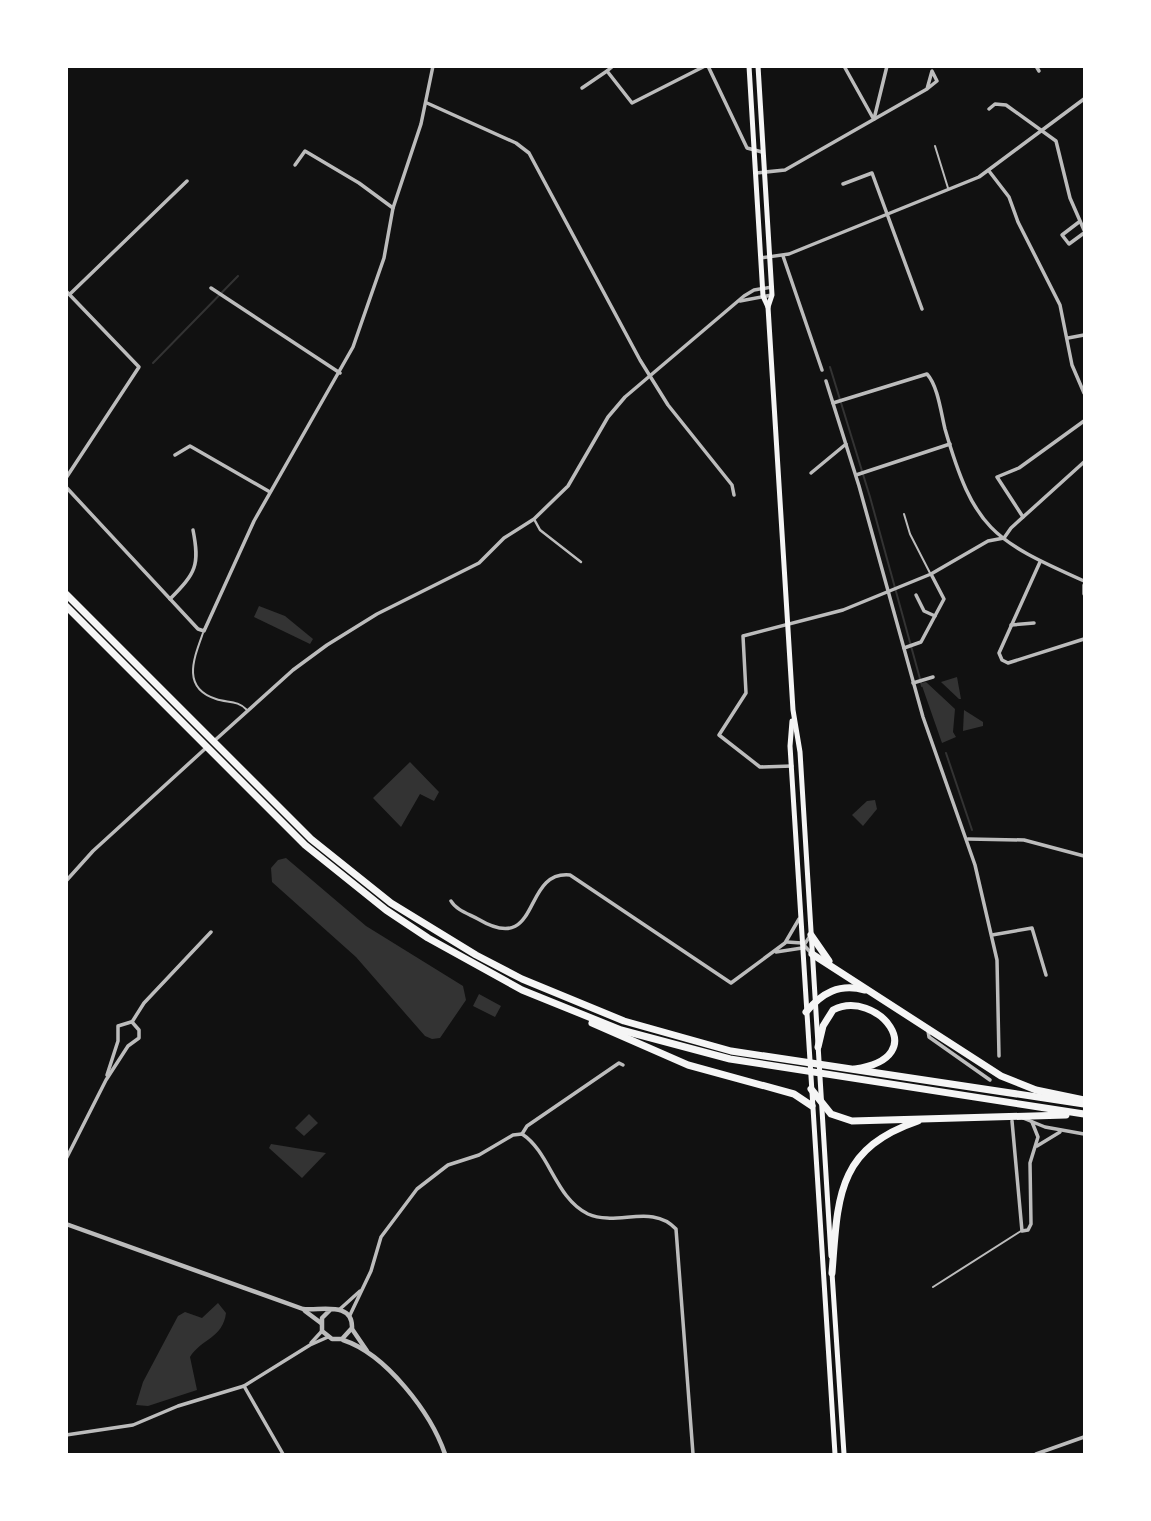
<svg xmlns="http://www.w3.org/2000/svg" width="1151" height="1521" viewBox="0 0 1151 1521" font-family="Helvetica,sans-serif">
	<rect width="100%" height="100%" fill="#111"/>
	<g fill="#333">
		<path d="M259,606L285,616L313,639L310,644L254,617Z"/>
		<path d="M957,677L961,699H959L941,682Z"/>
		<path d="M926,682L955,709L953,732L956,737L942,743L921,683Z"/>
		<path d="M964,710L983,722V726L963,731Z"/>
		<path d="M410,762L439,792L434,801L420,794L401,827L373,798Z"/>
		<path d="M875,800L877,809L863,826L852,815L867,801Z"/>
		<path d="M286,858L366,926L463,986L466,1000L440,1038L432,1039L425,1036L356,957L272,882L271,868L278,860Z"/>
		<path d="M479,994L501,1006L495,1017L473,1006Z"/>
		<path d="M309,1114L318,1123L304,1136L295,1128Z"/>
		<path d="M271,1144L326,1153L302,1178L269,1148Z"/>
		<path d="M218,1303L226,1313C223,1338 201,1339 190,1357L197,1390L148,1406L136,1405L143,1382L178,1316L185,1312L202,1318Z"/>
	</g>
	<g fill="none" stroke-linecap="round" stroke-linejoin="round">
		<g stroke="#333" stroke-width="2">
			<path d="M153,363L238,276"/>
			<path d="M830,367L870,497L922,686"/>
			<path d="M946,753L972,830"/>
		</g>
		<g stroke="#bcbcbc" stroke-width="2">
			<path d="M935,146L948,188"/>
			<path d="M904,514L910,534L930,573"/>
			<path d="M203,633C194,658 181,688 216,699C227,703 238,700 247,710"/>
			<path d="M933,1287L1021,1231"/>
		</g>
		<path stroke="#bcbcbc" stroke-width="2.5" d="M534,519L540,530L581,562"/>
		<g stroke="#bcbcbc" stroke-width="3.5">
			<path d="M613,66L607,71L632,103L705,66"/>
			<path d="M708,66L747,148L762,152"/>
			<path d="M844,66L873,118"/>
			<path d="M1036,66L1039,71"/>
			<path d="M582,88L607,71"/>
			<path d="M427,103L516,143L529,153L640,360L668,405L732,485L734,495"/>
			<path d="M989,109L995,104L1006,105L1056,141L1070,198L1084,230"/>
			<path d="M874,119L887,66"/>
			<path d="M295,165L305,151L359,183L393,208"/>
			<path d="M989,171L1009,197L1018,222L1060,305L1072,365L1084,393"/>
			<path d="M756,173L785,170L927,89L937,81L932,71L927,89"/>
			<path d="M843,184L872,173L922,309"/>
			<path d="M1079,222L1062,235L1069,244L1084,233"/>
			<path d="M783,256L822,370"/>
			<path d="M761,258L789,254L979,177L1084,99"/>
			<path d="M211,288L340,373"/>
			<path d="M66,291L139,367L66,478"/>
			<path d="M70,294L187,181"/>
			<path d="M740,301L772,295"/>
			<path d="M1068,338L1084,335"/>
			<path d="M826,381L859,486L923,717L975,865L997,960L999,1056"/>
			<path d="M833,403L927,374C938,386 941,413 945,429C974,529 992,540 1084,581"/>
			<path d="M175,455L190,446L270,492"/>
			<path d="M811,473L846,444"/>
			<path d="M856,475L950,444"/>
			<path d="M66,487L198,629L204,631L254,521L353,347L384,258L393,208L421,124L433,66"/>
			<path d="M1023,517L997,477L1019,468L1084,421"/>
			<path d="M1040,562L999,653L1002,660L1008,663L1084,639"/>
			<path d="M1084,585V594"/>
			<path d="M916,595L924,611L935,616"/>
			<path d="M170,599C196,573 200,565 193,530"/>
			<path d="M1011,625L1034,623"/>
			<path d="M904,648L921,642L944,599L931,574"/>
			<path d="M913,683L933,677"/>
			<path d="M213,742L293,670L327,645L377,614L479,563L504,538L534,519L568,486L608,417L625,397L744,296L754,290L772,287"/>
			<path d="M792,766L760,767L719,735L746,693L743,636L843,610L931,574L988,541L1004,538L1011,528L1084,462"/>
			<path d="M968,839L1024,840L1084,856"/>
			<path d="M66,881L93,851L207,747"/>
			<path d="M451,901C456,910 469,914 478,919C542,957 521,870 570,875L731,983L785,943L799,919"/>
			<path d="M992,935L1032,928L1046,975"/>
			<path d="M787,942L802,943L812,954"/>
			<path d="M776,952L802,948L810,936"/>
			<path d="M132,1022L144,1003L211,932"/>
			<path d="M928,1031L929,1037L990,1080"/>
			<path d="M107,1075L118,1041V1026L131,1022"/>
			<path d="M1023,1118L1045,1127L1084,1134"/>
			<path d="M1012,1121L1022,1231L1028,1230L1031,1224L1030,1163L1038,1137L1032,1122"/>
			<path d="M522,1134C550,1152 555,1198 588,1214C617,1227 652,1203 676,1229L693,1454"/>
			<path d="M522,1134L527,1126L619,1063L623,1065"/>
			<path d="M1037,1146L1060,1132"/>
			<path d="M66,1159L106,1080L128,1046L139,1038V1030L132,1022"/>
			<path d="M340,1309L360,1291"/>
			<path d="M350,1315L371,1271L381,1237L417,1189L448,1165L479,1155L513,1135L522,1134"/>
			<path d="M311,1343L322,1331"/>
			<path d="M244,1386L283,1454"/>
			<path d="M66,1435L133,1425L178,1406L244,1386L310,1345L328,1337"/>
			<path d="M1036,1454L1084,1437"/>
		</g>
		<g stroke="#bcbcbc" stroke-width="4.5">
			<path d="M66,1224L303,1309C321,1311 353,1301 352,1328L342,1339H332L322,1331V1318L330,1310"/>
			<path d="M305,1311L321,1323"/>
			<path d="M352,1329L367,1351"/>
			<path d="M343,1340C386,1354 431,1413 445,1454"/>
		</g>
		<g stroke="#f5f5f5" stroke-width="5">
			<path d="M749,66L763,296L768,307"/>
			<path d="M758,66L772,295L768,307L793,710L800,752L831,1256"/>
			<path d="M792,721L790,746L835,1454"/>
			<path d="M832,1273L844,1454"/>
		</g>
		<g stroke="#f5f5f5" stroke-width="7">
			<path d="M66,594L311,839L391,903L476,955L522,979L624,1021L731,1051L1084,1104"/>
			<path d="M66,606L305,845L386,910L428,938L522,990L621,1030L730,1059L1084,1114"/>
			<path d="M811,935L829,961"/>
			<path d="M812,954L1001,1076L1036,1090L1084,1100"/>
			<path d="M806,1012C822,993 839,983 865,990"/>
			<path d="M592,1023L688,1065L794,1094L812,1106"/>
			<path d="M818,1047L823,1026L833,1010C876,988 935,1057 855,1069"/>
			<path d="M811,1089L831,1114L852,1121L1066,1115"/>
			<path d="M832,1273C838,1198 836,1149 918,1121"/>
		</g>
	</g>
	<rect width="1151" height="1521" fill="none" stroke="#ffffff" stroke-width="136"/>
</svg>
